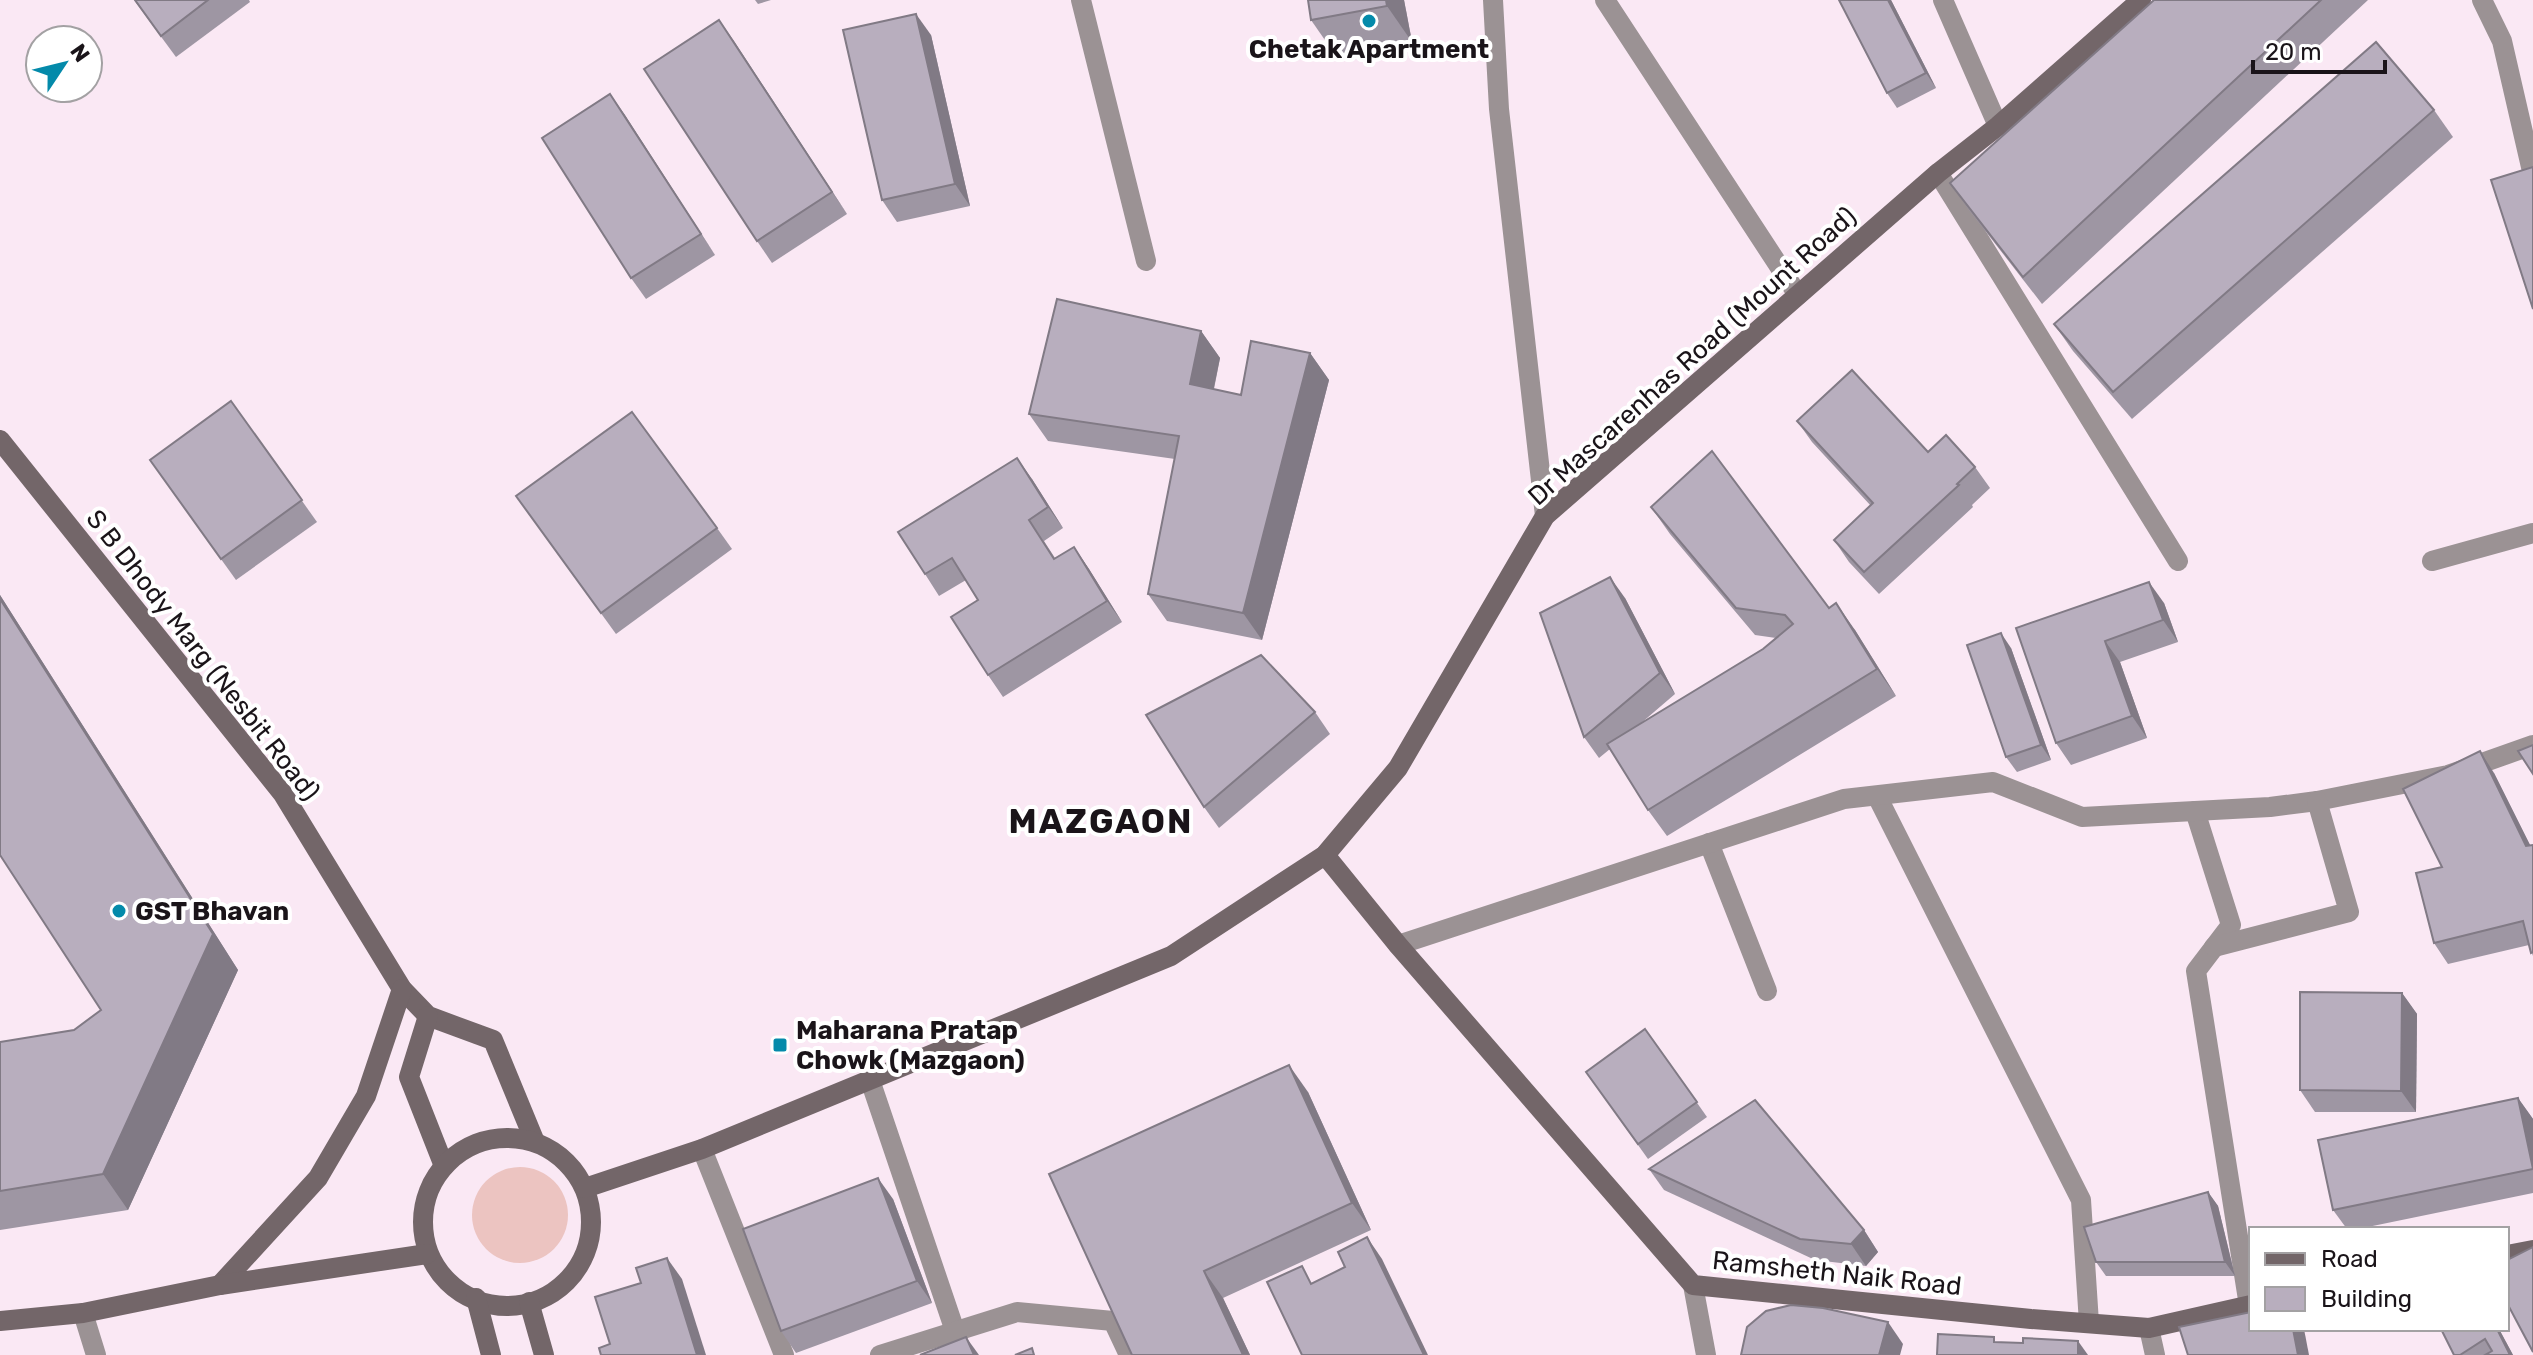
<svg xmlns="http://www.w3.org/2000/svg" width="2533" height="1355" viewBox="0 0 2533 1355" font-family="Rubik,sans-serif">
	<rect width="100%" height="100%" fill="#fae8f4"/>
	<circle fill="#ecc4c1" cx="520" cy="1215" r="48"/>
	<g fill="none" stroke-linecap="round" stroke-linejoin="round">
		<g stroke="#9b9294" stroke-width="20">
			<path d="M1943,0L1998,126"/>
			<path d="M2482,0L2502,41L2531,167"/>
			<path d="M870,1080L955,1331"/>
			<path d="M702,1149L784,1355"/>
			<path d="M880,1355L1017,1312L1113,1321L1129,1355"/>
		</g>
		<g stroke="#9b9294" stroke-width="20">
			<path d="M1081,0L1146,261"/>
			<path d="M1493,0L1499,109L1545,516"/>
			<path d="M1605,0L1798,295"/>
			<path d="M1938,173L2178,561"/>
			<path d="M2432,561L2533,533"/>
			<path d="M1877,796L2081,1200L2089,1323"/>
			<path d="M2195,811L2231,925L2196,971L2249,1306"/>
			<path d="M1709,843L1767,991"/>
			<path d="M1398,945L1844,799L1993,782L2082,817L2270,807L2317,801L2448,775L2533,745"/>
			<path d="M2214,947L2349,912L2317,801"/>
			<path d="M1693,1285L1706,1355"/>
			<path d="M83,1313L96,1355"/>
			<path d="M2149,1328L2155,1355"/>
		</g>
		<g stroke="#736669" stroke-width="20">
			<path d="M0,440L283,794L402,989L428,1016L493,1040L535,1142"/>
			<path d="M1325,855L1398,945L1693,1285L2031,1319L2149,1328L2251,1305"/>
			<path d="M428,1016L409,1077L444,1166"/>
			<circle cx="507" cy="1222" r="84"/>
			<path d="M585,1188L702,1149L1171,956L1325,855L1398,768L1545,516L1938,173L1998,126L2141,0"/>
			<path d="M2507,1255L2533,1250"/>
			<path d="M220,1285L318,1178L366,1096L402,989"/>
			<path d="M476,1298L491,1355"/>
			<path d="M529,1302L544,1355"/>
			<path d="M0,1321L83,1313L220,1285L427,1254"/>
		</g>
	</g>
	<g fill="#9e96a3">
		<path d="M134,0H249L250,2L176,57Z"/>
		<path d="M755,0H771L758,4Z"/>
		<path d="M1308,0H1404L1412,42L1336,56L1311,20Z"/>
		<path d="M1891,0L1936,88L1897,108L1887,93Z"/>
		<path d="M2154,0H2368L2042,304L1969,210L1950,183Z"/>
		<path d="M719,20L847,214L772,263L757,241Z"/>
		<path d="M931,35L970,206L897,222L882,200Z"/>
		<path d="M610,94L715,255L646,299L631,278Z"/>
		<path d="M2434,110L2453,137L2132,419L2073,351L2054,324Z"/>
		<path d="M1201,331L1220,358L1214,389L1241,395L1310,353L1329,380L1262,640L1167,621L1148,594L1175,459L1048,441L1029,414Z"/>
		<path d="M231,401L317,522L236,580L150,460Z"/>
		<path d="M1797,421L1928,452L1975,467L1990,488L1972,505L1973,507L1879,594L1849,562L1834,540L1871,506L1812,442Z"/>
		<path d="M1032,479L1063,528L1044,541L1055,558L1074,547L1089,569L1122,622L1003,697L988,675L978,600L966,580L939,596L925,574Z"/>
		<path d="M516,496L717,528L732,549L616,634Z"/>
		<path d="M1651,507L1829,608L1855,630L1896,696L1667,836L1648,810L1610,749L1599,758L1584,737L1625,598L1675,694L1640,724L1763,649L1776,638L1755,635L1670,534Z"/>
		<path d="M0,595L238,970L128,1210L0,1230V1042L74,1030L101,1010L0,855Z"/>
		<path d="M2164,603L2178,642L2120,662L2147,738L2071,765L2056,743L2016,628Z"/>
		<path d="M2011,648L2051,760L2017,772L2006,757Z"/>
		<path d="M1315,712L1330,734L1219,828L1204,807Z"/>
		<path d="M2494,773L2530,845H2533V956L2529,945L2448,964L2434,943L2442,867Z"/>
		<path d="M2402,993L2417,1014L2416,1112H2315L2300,1090Z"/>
		<path d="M1645,1029L1707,1117L1648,1159L1586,1072Z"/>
		<path d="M1308,1092L1371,1230L1223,1298L1250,1355H1132Z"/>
		<path d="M2518,1098L2533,1119V1193L2358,1229H2347L2333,1210Z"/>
		<path d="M1649,1169L1864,1230L1878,1252L1866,1266L1815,1260L1664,1190Z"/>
		<path d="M2208,1192L2218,1206L2235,1276H2106L2096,1262Z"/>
		<path d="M893,1199L932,1303L796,1353L781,1331Z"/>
		<path d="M2499,1329L2513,1355H2454Z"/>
	</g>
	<g fill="#817a85">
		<path d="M1386,0H1404L1412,42L1387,6Z"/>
		<path d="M1888,0H1891L1936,88L1926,73Z"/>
		<path d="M916,14L931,35L970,206L955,184Z"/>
		<path d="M719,20L734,41L847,214L832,192Z"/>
		<path d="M610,94L625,115L715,255L701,234Z"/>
		<path d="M1201,331L1220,358L1209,411L1190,384Z"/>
		<path d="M1310,353L1329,380L1262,640L1243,613Z"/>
		<path d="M1017,458L1032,479L1063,528L1048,507Z"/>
		<path d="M1074,547L1089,569L1122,622L1107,601Z"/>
		<path d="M1610,577L1625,598L1675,694L1660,673Z"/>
		<path d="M2149,582L2164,603L2178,642L2163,620Z"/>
		<path d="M0,595L238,970L128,1210L103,1174L213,934L0,599Z"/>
		<path d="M1836,603L1855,630L1896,696L1877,669Z"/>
		<path d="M2001,633L2011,648L2051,760L2041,745Z"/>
		<path d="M2105,641L2120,662L2147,738L2132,716Z"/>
		<path d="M2480,751L2494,773L2533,851L2526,846Z"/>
		<path d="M2402,993L2417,1014L2416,1112L2401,1091Z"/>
		<path d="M1289,1065L1308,1092L1371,1230L1352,1203Z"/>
		<path d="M2518,1098L2533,1119V1169Z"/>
		<path d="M878,1178L893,1199L932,1303L917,1281Z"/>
		<path d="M2208,1192L2218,1206L2235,1276L2225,1262Z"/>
		<path d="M1864,1230L1878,1252L1866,1266L1851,1244Z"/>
		<path d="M1367,1237L1382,1259L1428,1355H1424Z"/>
		<path d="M667,1258L682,1279L706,1355H697Z"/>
		<path d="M1204,1271L1223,1298L1250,1355H1243Z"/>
		<path d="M1888,1322L1903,1344L1900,1355H1879Z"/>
		<path d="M2293,1329H2304L2309,1355H2298Z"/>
		<path d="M2497,1329H2499L2513,1355H2510Z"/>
		<path d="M966,1337L979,1355H974Z"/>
		<path d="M2078,1341L2088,1355H2078Z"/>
	</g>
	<g fill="#b8aebe" stroke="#817a85" stroke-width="2">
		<path d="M135,0H208L161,36Z"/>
		<path d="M1308,0H1386L1387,6L1311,20Z"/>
		<path d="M1839,0H1888L1926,73L1887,93Z"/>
		<path d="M2154,0H2321L2023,277L1950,183Z"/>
		<path d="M916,14L955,184L882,200L843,30Z"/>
		<path d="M719,20L832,192L757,241L644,69Z"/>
		<path d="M2376,42L2434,110L2113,392L2054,324Z"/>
		<path d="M610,94L701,234L631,278L542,138Z"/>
		<path d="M2533,167V309L2491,180Z"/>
		<path d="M1057,299L1201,331L1190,384L1241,395L1251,341L1310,353L1243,613L1148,594L1179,436L1029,414Z"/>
		<path d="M1852,370L1928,452L1946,435L1975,467L1957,484L1959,485L1864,572L1834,540L1873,503L1797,421Z"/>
		<path d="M231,401L302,500L221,559L150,460Z"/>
		<path d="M632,412L717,528L601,613L516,496Z"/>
		<path d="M1712,451L1829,608L1836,603L1877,669L1648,810L1607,744L1763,649L1793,624L1785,615L1736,608L1651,507Z"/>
		<path d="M1017,458L1048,507L1029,520L1054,559L1074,547L1107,601L988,675L951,617L978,600L952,558L925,574L898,532Z"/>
		<path d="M1610,577L1660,673L1584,737L1540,613Z"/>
		<path d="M2149,582L2163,620L2105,641L2132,716L2056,743L2016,628Z"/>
		<path d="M0,599L213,934L103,1174L0,1191V1042L74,1030L101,1010L0,855Z"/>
		<path d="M2001,633L2041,745L2006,757L1967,645Z"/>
		<path d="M1261,655L1315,712L1204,807L1146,715Z"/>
		<path d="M2533,745V774L2518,751Z"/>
		<path d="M2480,751L2526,846L2533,845V952L2531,953L2523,921L2434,943L2416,873L2442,867L2403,789Z"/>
		<path d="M2300,992L2402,993L2401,1091L2300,1090Z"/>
		<path d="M1645,1029L1697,1102L1638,1144L1586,1072Z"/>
		<path d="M1289,1065L1352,1203L1204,1271L1243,1355H1132L1049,1174Z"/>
		<path d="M2518,1098L2533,1169L2333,1210L2318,1140Z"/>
		<path d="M1755,1100L1864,1230L1851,1244L1800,1239L1649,1169Z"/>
		<path d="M878,1178L917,1281L781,1331L743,1229Z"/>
		<path d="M2208,1192L2225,1262H2096L2084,1227Z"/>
		<path d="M1367,1237L1424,1355H1302L1267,1282L1302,1266L1311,1284L1345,1267L1338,1252Z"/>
		<path d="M2533,1247V1352L2507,1303V1260Z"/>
		<path d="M667,1258L697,1355H601L599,1348L610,1344L595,1297L641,1283L636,1268Z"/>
		<path d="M1791,1305L1823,1308L1888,1322L1879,1355H1741L1747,1327L1766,1311Z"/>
		<path d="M2251,1312V1329H2293L2298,1355H2188L2179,1327Z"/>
		<path d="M2441,1329H2497L2510,1355H2485L2492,1351L2485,1339L2460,1355H2454Z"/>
		<path d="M1938,1334L1994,1337V1342L2023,1343V1338L2078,1341V1355H1937Z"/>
		<path d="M966,1337L974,1355H920Z"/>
		<path d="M1032,1348L1034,1355H1015Z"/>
	</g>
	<g fill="#048aaa" stroke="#fff" stroke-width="3">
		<circle cx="1369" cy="21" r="8"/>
		<circle cx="119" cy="911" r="8"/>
		<rect x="772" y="1037" width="16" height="16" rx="4"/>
	</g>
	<g text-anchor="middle" stroke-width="8" stroke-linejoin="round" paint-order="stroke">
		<g font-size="26" font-weight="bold" fill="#1a1419" stroke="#fff" text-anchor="start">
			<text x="1369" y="58" text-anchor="middle">Chetak Apartment</text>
			<text x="135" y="920">GST Bhavan</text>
			<text x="796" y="1039">Maharana Pratap<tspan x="796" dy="30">Chowk (Mazgaon)</tspan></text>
		</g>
		<g font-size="26" fill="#1a1419" stroke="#fff">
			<text transform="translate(1692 356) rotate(-42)" y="9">Dr Mascarenhas Road (Mount Road)</text>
			<text transform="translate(203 655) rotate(52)" y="9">S B Dhody Marg (Nesbit Road)</text>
			<text transform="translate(1837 1273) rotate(6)" y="9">Ramsheth Naik Road</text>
		</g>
		<g font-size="34" font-weight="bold" letter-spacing="2" fill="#1a1419" stroke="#fff">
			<text x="1101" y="833">MAZGAON</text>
		</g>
	</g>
	<rect x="2249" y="1227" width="260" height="104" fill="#ffffff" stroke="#a3a1a3" stroke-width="2"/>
	<rect x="2265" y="1253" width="40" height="12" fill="#736669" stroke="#a3a1a3" stroke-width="2"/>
	<text x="2321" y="1267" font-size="24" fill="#1a1419">Road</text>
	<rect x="2265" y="1287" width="40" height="24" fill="#b8aebe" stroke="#a3a1a3" stroke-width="2"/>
	<text x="2321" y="1307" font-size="24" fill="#1a1419">Building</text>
	<g transform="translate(64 64) rotate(55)"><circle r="38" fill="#ffffff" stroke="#a3a1a3" stroke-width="2"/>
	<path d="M0-6L14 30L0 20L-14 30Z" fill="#048aaa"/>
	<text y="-12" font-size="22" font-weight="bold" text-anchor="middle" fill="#1a1419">N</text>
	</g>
	<path d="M2253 60v12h132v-12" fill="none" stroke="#1a1419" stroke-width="4"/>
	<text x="2265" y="60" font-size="24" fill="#1a1419" stroke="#ffffff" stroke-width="6" paint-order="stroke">20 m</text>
</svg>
